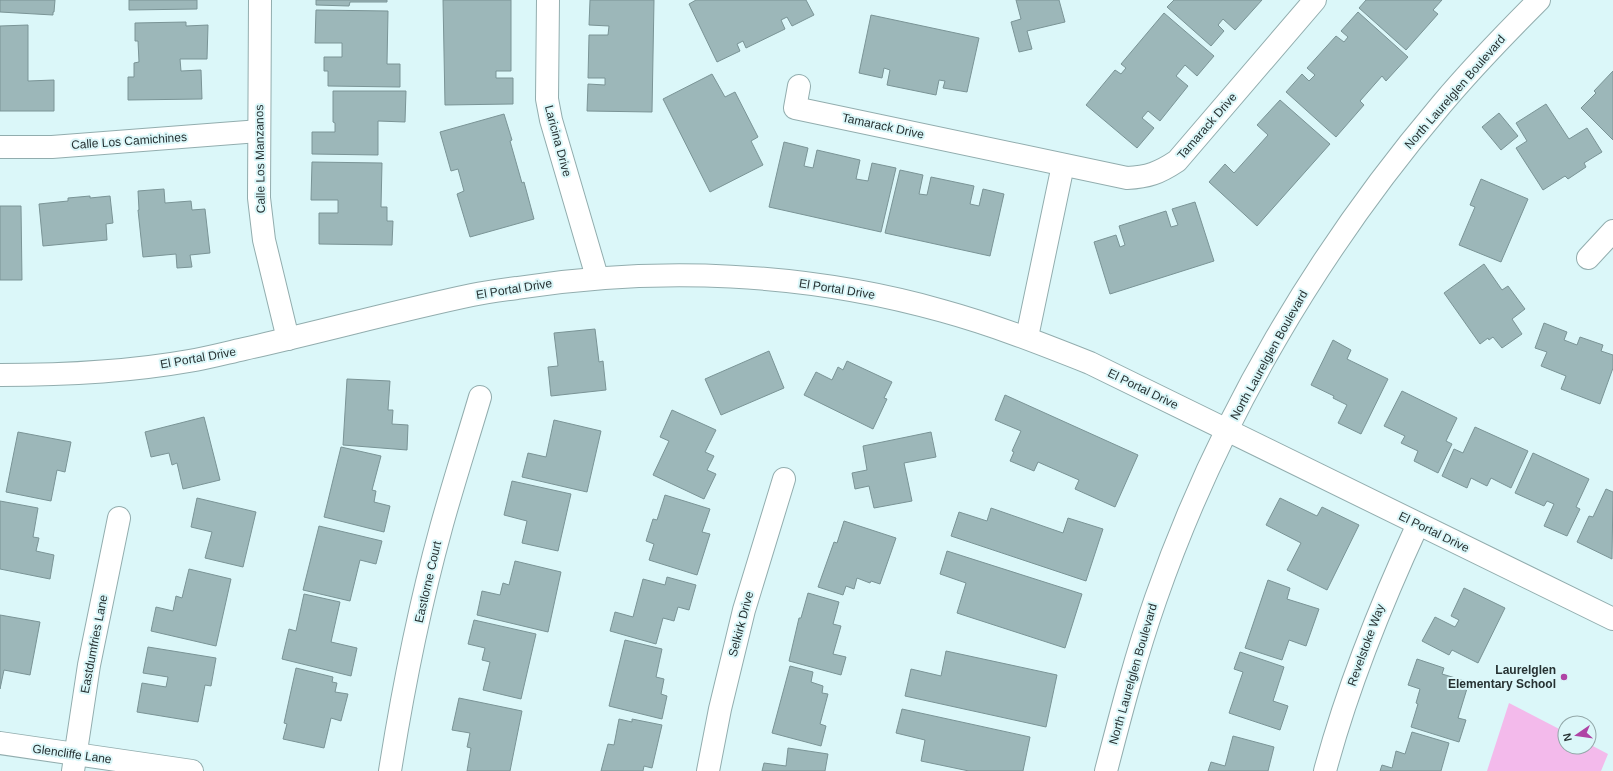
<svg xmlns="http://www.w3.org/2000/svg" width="1613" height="771" viewBox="0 0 1613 771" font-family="Helvetica,sans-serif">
	<rect width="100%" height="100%" fill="#dbf7f9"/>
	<path fill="#f3baeb" d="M1509,703L1565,732V747H1589V744L1608,754L1601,771H1487Z"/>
	<g fill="#9cb7b9" stroke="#7a9496">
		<path d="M0,0H55L54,12H53V15L0,12Z"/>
		<path d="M129,0H197V9L129,10Z"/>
		<path d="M316,0H387V2H350L349,6L316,5Z"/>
		<path d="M443,0H511V71H496V78H513V104L445,105Z"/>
		<path d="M590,0H654L652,112L587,111L588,84L605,85V78H588L589,35H608L609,26L589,25Z"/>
		<path d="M696,0H806L814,15L792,26L787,17L781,20L785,29L746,48L743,41L737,44L740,51L717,62L689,4Z"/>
		<path d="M1016,0H1059L1065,22L1027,31L1032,49L1019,52L1011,22L1021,19Z"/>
		<path d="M1174,0H1262L1235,30L1223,19L1218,25L1224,31L1211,46L1167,7Z"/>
		<path d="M1366,0H1442L1433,10L1438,14L1406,50L1359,8Z"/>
		<path d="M316,10L388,11L387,64H400V87L328,86V71H324V57H342V43H315Z"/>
		<path d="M1358,12L1408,57L1386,81L1382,76L1360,101L1364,105L1336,137L1286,92L1302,74L1309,81L1315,75L1307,68L1336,36L1344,42L1348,37L1341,31Z"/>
		<path d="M1164,13L1214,56L1197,76L1185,65L1176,76L1188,86L1160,121L1148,111L1142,118L1154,128L1137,148L1086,105L1115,70L1121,74L1126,68L1121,64Z"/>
		<path d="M871,15L979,38L967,92L943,88L945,81L939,80L936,95L887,85L890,70L884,68L882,78L859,73Z"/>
		<path d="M186,22V26L208,25L207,59H180L181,71L201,70L202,99L128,100V77H134V63L139,62L138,41H135V23Z"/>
		<path d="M28,25V81L54,80V111H0V26Z"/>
		<path d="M1613,71V140L1581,108L1596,93L1594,91Z"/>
		<path d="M712,74L725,97L735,92L758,137L751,141L763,165L710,192L663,99Z"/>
		<path d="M333,91H406L405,122L378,121V155L312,154V132H335V123L333,122Z"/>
		<path d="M1280,100L1330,144L1257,226L1209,182L1225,164L1234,173L1268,135L1257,125Z"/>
		<path d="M1546,104L1569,139L1587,128L1602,152L1584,163L1586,167L1568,179L1565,176L1543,190L1516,148L1527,141L1516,123Z"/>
		<path d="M1499,113L1518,136L1501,150L1482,127Z"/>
		<path d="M504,114L512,140L510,141L522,183L524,182L534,219L470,237L457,194L464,191L458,169L451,171L440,132Z"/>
		<path d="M784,142L808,148L804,166L813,168L817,150L860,160L856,179L868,181L872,163L896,168L881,232L769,207Z"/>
		<path d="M312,162L382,163L381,207H387V221H393L392,245L319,244V213H338V200H311Z"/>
		<path d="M900,170L923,175L919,194L927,195L931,177L974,186L970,204L979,206L983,189L1004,194L990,256L885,233Z"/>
		<path d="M1481,179L1528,199L1501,262L1459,245L1475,207L1470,205Z"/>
		<path d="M164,189L165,203L191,201L192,210L205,209L210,253L190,255L192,267L177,268L176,254L143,257L138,210H139L138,191Z"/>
		<path d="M90,196V198L110,196L113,223L106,224L107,240L43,246L39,204L68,201V198Z"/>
		<path d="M1195,202L1214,261L1110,294L1094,242L1116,235L1120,247L1125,245L1119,226L1166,211L1171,227L1178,225L1172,209Z"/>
		<path d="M0,206H21L22,280H0Z"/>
		<path d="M1484,264L1502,290L1508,286L1525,309L1512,319L1522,334L1502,348L1493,337L1489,340L1488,338L1480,344L1444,293Z"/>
		<path d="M1544,323L1567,332L1564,340L1577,345L1580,337L1603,345L1601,351L1613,355V368L1600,404L1561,389L1566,376L1541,366L1547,352L1535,348Z"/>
		<path d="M595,329L599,362L603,361L606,390L551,396L548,367L558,366L554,333Z"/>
		<path d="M1333,340L1351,350L1347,359L1388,379L1361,434L1338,423L1347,405L1333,398L1334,396L1311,385Z"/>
		<path d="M769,351L784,388L721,415L705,379Z"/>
		<path d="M847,361L892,382L884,398L887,399L873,429L804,395L816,372L832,380L838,367L843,370Z"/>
		<path d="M347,379L390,381L388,410H393L392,424L408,425L407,450L343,445Z"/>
		<path d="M1402,391L1457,418L1446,441L1452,444L1438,473L1414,461L1418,451L1401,443L1405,436L1384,426Z"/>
		<path d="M1005,395L1138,455L1115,507L1075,489L1079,480L1038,462L1034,471L1010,461L1014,452L1012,451L1021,431L995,420Z"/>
		<path d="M672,410L716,430L705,452L714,456L707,470L716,474L704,499L653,475L669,441L660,437Z"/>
		<path d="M204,417L220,480L183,489L177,463L172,465L169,453L151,457L145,432Z"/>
		<path d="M554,420L601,431L587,492L522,477L528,453L546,457Z"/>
		<path d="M1475,427L1528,451L1511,488L1491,478L1487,486L1471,478L1467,488L1442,476L1454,449L1463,453Z"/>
		<path d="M18,432L71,442L65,472L57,470L51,501L6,492Z"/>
		<path d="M931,432L936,457L904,463L912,501L874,508L869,486L855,489L852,473L867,470L863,446Z"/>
		<path d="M341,447L381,456L372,490L376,491L374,502L390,506L384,532L324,517Z"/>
		<path d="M1533,453L1589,479L1576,507L1580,509L1567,536L1544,526L1554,504L1547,501L1544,506L1515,493Z"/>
		<path d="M512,481L571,494L558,551L522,543L527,521L504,515Z"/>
		<path d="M1606,489L1613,492L1612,559L1577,542L1589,516L1593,517Z"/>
		<path d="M665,495L710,509L702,532L710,534L697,575L649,560L654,544L646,541L653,519L657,520Z"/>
		<path d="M197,498L256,512L243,567L205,558L212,532L191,527Z"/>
		<path d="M1280,498L1317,516L1322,507L1359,525L1327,590L1287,570L1301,543L1266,525Z"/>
		<path d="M0,501L38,508L33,537L39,538L36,551L54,555L50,579L0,569Z"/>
		<path d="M991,508L1063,533L1068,518L1103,529L1086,581L951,536L959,512L987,521Z"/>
		<path d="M844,521L896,538L880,584L871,581L870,583L857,578L854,589L846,586L843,595L818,587L834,542L837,543Z"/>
		<path d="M319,526L382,541L376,564L360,560L350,601L303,590Z"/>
		<path d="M947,551L1082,594L1065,648L957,613L966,583L940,574Z"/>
		<path d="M515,561L561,572L548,632L477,615L482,591L500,595L503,583L509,585Z"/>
		<path d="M189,569L231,579L216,646L151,631L156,607L173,611L176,596L182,598Z"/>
		<path d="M667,577L696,585L689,610L678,607L674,621L663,618L656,644L610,631L615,612L633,617L643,579L665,585Z"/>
		<path d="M1268,580L1290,588L1287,599L1319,609L1306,646L1289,640L1282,660L1245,648Z"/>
		<path d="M1464,588L1505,608L1478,663L1452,650L1449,655L1422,641L1435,617L1455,627L1459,620L1451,616Z"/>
		<path d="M808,593L839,602L833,624L841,626L833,654L846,657L841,675L789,661L799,618H801Z"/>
		<path d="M304,594L340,602L331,642L357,648L351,676L282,659L289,629L296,631Z"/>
		<path d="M0,615L40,622L30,675L4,670L0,689Z"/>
		<path d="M474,620L536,634L521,699L483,690L490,662L482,660L485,648L468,644Z"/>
		<path d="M625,640L662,649L656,677L664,679L661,694L667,696L662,719L609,706Z"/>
		<path d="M148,647L216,658L211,686L205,685L198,722L137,712L142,683L166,687L168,677L143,673Z"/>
		<path d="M946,651L1057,675L1046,727L905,696L911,669L941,676Z"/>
		<path d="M1240,652L1284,667L1273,701L1288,706L1280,730L1229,713L1243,672L1234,669Z"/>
		<path d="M1417,659L1444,668L1442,674L1469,682L1458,718L1466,720L1459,742L1411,727L1418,704L1416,703L1420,689L1408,685Z"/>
		<path d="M790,666L813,672L811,682L823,686L822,693L828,694L820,724L826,726L821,746L772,733Z"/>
		<path d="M296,668L333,677L332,682L337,683L335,692L348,694L341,721L331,718L324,748L283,739L287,724L284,723Z"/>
		<path d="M459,698L522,711L510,771H467L471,748L467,747L470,733L452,730Z"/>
		<path d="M902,709L1030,737L1023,771H969L921,761L925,740L896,733Z"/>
		<path d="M619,719L632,722V719L662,725L652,768L644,766L643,771H601L608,744L614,745Z"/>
		<path d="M1412,732L1449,743L1441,771H1380L1382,765L1392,768L1396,751L1405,754Z"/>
		<path d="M1233,736L1274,747L1268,771H1208L1211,762L1225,766Z"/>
		<path d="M788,748L828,754L825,771H762L764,763L786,766Z"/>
	</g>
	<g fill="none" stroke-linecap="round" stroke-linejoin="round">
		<g stroke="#92adae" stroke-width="24">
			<g id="minor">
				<path d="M260,0L259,198L264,240L288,339"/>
				<path d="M548,0L547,99L551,120L597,277"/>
				<path d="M799,86L795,108L1127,178C1148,177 1159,173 1177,161L1315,0"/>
				<path d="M0,147H52L259,131"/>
				<path d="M1588,258L1613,231"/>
				<path d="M1027,337L1063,165"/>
				<path d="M0,743L192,771"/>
				<path d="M73,771L89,665L119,518"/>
				<path d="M390,771C403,689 419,608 441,528C453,484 467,441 480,397"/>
				<path d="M708,771L720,709L744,610L784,479"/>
				<path d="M1325,771C1348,685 1381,604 1418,524"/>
			</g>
		</g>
		<g stroke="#92adae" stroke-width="24">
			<g id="tertiary">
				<path d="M0,375C63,375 127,372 189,361C208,358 226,353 244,349C320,332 396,311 472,295C487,292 502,290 517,288C658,266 805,272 943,311C994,325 1042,344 1090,363L1613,619"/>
				<path d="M1106,771C1121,713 1136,655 1156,598C1219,418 1318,250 1441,105C1472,68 1505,34 1539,0"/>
			</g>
		</g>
		<use href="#minor" stroke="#fff" stroke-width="22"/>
		<use href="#tertiary" stroke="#fff" stroke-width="22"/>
	</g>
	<circle fill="#af44a5" stroke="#dbf7f9" stroke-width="1.5" cx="1564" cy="677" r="4"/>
	<g text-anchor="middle" stroke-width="4" stroke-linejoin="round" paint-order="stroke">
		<g font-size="12" fill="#263132" stroke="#dbf7f9">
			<text transform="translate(1455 92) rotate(-49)" y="4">North Laurelglen Boulevard</text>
			<text transform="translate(883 126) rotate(12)" y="4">Tamarack Drive</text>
			<text transform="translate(1207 126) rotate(-49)" y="4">Tamarack Drive</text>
			<text transform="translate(129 141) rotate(-4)" y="4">Calle Los Camichines</text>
			<text transform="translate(558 141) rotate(75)" y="4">Laricina Drive</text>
			<text transform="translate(260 159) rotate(-91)" y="4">Calle Los Manzanos</text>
			<text transform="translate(514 289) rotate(-9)" y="4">El Portal Drive</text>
			<text transform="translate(837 289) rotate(9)" y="4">El Portal Drive</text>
			<text transform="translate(1269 355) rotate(-61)" y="4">North Laurelglen Boulevard</text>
			<text transform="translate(198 358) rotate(-10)" y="4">El Portal Drive</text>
			<text transform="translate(1143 389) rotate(26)" y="4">El Portal Drive</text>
			<text transform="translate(1434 532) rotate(26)" y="4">El Portal Drive</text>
			<text transform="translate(428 582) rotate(-77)" y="4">Eastlorne Court</text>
			<text transform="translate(741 624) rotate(-75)" y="4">Selkirk Drive</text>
			<text transform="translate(94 644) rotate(-79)" y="4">Eastdumfries Lane</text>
			<text transform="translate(1366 645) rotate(-70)" y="4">Revelstoke Way</text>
			<text transform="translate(1133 674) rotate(-74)" y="4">North Laurelglen Boulevard</text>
			<text transform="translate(72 754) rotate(8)" y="4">Glencliffe Lane</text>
		</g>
		<g font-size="12" font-weight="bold" fill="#263132" stroke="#dbf7f9" text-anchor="end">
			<text x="1556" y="674">Laurelglen<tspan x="1556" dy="14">Elementary School</tspan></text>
		</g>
	</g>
	<g transform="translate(1577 735) rotate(257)"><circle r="19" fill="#dbf7f9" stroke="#93a8a9"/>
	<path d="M0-3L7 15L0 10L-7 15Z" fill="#af44a5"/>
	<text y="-6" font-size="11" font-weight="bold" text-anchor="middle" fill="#263132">N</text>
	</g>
</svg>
